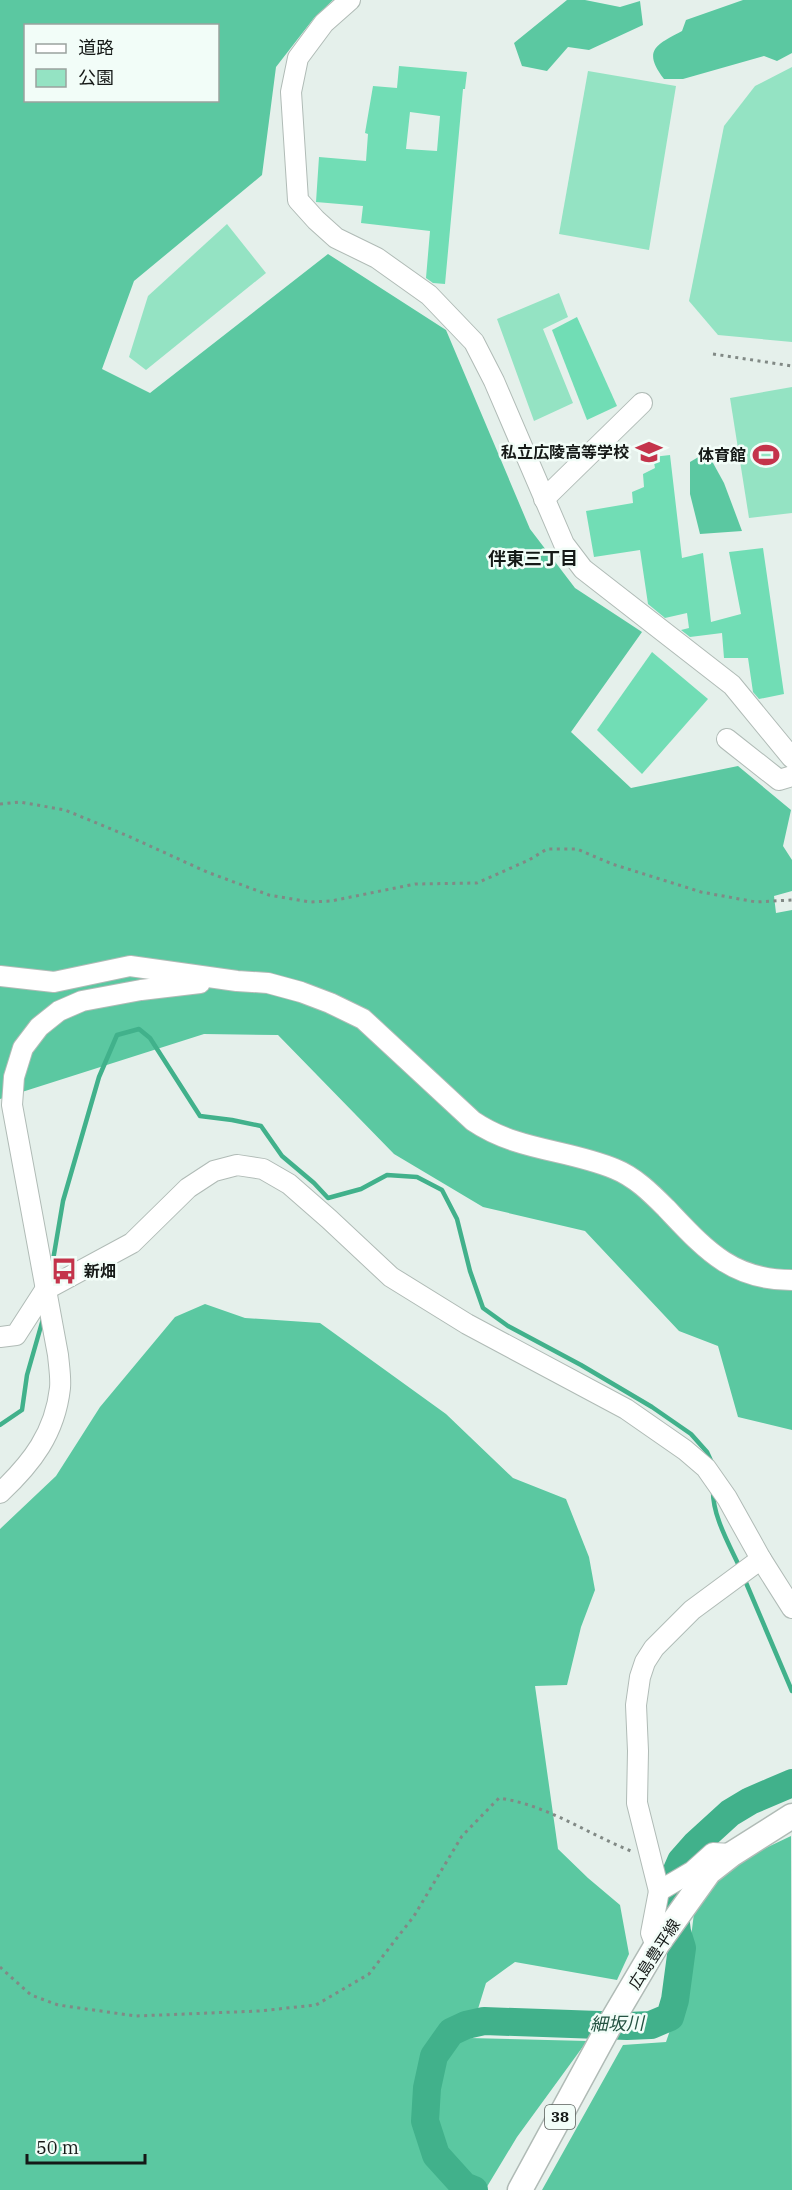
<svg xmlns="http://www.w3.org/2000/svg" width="792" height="2190" viewBox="0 0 792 2190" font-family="'IBM Plex Serif','Noto Sans JP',serif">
	<rect width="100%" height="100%" fill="#e5f0eb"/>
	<g fill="#94e3c3">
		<path d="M792,67V342L718,335L689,301L724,126L755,86Z"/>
		<path d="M588,71L676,86L649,250L559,234Z"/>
		<path d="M227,224L266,273L146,370L129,357L148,296Z"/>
		<path d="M559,293L568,317L543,329L573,403L534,421L497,319Z"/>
		<path d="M792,387V513L749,518L730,398Z"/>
	</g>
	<g fill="#5bc8a1" fill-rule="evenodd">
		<path d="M0,0H333L314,18L276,67L262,175L134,281L102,369L150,393L328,254L446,330L530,529L575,588L642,632L571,732L631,788L738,766L791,810L783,846L792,860V891L774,896L776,913L792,910V1430L738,1417L718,1346L679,1331L585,1231L483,1207L394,1154L278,1035L204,1034L0,1099ZM26,26H218V100H26Z"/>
		<path d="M567,0H585L620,7L640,1L643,25L589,50L568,47L547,71L522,66L514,43Z"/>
		<path d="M743,0H792V53L777,61L764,56L683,79H664C642,50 656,45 682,31L686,20Z"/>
		<path d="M707,452L724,483L742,531L700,534L690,494V462Z"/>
		<path d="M205,1304L245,1318L320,1323L446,1414L513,1478L566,1499L589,1557L595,1590L581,1627L567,1685L535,1686L558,1849L588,1878L620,1905L629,1954L617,1980L515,1962L486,1983L469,2038L587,2041L517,2137L485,2190H0V1529L56,1476L100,1407L175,1317Z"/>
		<path d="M791,1836L792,2190H542L623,2045L666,2042L685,1986L695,1905L734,1863Z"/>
	</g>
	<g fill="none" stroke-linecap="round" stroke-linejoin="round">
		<g stroke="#41b18b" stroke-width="4.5">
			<path d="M51,1272L63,1201L99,1077L117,1035L139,1029L150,1038L200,1116L232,1120L261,1126L282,1156L314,1183L328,1198L361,1189L387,1175L417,1177L442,1190L457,1219L470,1271L483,1308L508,1326L581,1365L652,1407L691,1434L707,1452L712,1463"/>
			<path d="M0,1425L22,1410L27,1375L43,1319"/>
			<path d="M713,1489C712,1515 729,1544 740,1568"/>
			<path d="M744,1578L792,1691"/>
		</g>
		<path stroke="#41b18b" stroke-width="28" d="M474,2190L464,2186L436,2155L425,2121L427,2088L434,2056L451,2032L466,2025L484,2021L627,2026L651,2025L670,2017L675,2000L682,1948L677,1932L671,1884L681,1861L696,1844L730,1813L750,1801L792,1783"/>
	</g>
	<g fill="#71ddb5" fill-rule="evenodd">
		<path d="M399,66L467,72L465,89H463L445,284L433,283L426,278L430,231L361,223L363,206L316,202L319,157L366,161L368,134L365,133L373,86L397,88ZM410,112L440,116L437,151L406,149Z"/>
		<path d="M577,317L617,406L587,420L552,330Z"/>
		<path d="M670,455L682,558L703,553L711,622L741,614L729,552L763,548L784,694L759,699L753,692L748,658H724L722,633L690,637L681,630L689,628L687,613L665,618L648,604L640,550L594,557L586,511L633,503L632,492L644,487L643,474L655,468L653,457Z"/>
		<path d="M652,652L708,699L642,774L597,730Z"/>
	</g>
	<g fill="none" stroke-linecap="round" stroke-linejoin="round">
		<g stroke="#b0bbb6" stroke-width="22">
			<g id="minor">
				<path d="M350,0L324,23L298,58L291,92L298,200L316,220L336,238L377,258L429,295L474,342L494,381L564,544L583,569L732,685L792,758"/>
				<path d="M544,499L642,403"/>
				<path d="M727,739L779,780L792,776"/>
				<path d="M0,976L54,982L130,966L237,981L268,983L301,992L330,1003L363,1019L473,1121C517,1151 567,1149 615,1169C635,1177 651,1193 666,1208C705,1249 731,1280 792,1280"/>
				<path d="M0,1337L16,1335L45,1290L132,1243L188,1188L214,1171L237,1165L263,1169L289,1184L329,1219L391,1277L467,1324L626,1409L685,1450L706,1468L727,1498L761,1559L792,1608"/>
				<path d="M0,1493C32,1463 55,1433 60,1388C61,1378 59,1366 58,1355L12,1105L14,1077L23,1048L39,1027L59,1011L82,1001L141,990L200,983"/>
				<path d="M659,1891L637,1803L638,1751L636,1705L640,1677L645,1662L654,1648L692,1610L761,1559"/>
				<path d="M656,1946L651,1933L659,1891L693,1871L713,1853L732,1854"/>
			</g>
		</g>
		<g stroke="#b0bbb6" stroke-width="27">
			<path id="major" d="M520,2190L613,2019L656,1946L709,1872L732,1854L792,1816"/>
		</g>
		<g stroke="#818985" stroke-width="3" stroke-dasharray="3 4.5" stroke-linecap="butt">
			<path d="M713,354L792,366"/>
			<path d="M0,804L20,802L65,810L128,836L207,872L269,895L310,902L331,901L415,884L477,883L529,860L547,849H577L612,864L701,892L756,902L792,900"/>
			<path d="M0,1967L31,1995L58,2005L136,2016L259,2011L316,2005L369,1974L414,1916L462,1836L499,1798C547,1805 586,1833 631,1851"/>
		</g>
		<use href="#minor" stroke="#fff" stroke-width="20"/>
		<use href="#major" stroke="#fff" stroke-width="24"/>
	</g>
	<defs>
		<g id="school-bare" transform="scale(2.07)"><path d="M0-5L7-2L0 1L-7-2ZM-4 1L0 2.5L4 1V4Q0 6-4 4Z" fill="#c4344b" stroke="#f2fdf8" stroke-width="2.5" paint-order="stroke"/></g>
		<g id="stadium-bare" transform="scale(2.07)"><path d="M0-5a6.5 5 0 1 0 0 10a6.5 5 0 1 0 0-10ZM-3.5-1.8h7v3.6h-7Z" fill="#c4344b" stroke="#f2fdf8" stroke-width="2.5" paint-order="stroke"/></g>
		<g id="bus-bare" transform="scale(2.07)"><path d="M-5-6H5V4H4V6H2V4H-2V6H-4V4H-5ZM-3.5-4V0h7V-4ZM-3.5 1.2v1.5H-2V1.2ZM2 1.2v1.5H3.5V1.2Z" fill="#c4344b" stroke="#f2fdf8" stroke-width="2.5" paint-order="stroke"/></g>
	</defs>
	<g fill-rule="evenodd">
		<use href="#school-bare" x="649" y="452"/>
		<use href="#stadium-bare" x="766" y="455"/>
		<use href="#bus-bare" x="64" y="1271"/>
	</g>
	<g text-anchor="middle" stroke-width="5" stroke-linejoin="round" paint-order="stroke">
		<rect fill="#f2fdf8" stroke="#575d5a" stroke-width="1.5" x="545" y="2105" width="30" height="24" rx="4.5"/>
		<g font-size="15" font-weight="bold" fill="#151917">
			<text x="560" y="2122">38</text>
		</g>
		<g font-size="16" font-weight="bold" fill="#151917" stroke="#f2fdf8" text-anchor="end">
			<text x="629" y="458">私立広陵高等学校</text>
			<text x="746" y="461">体育館</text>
			<text x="84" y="1277" text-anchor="start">新畑</text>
		</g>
		<g font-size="16" fill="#151917" stroke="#f2fdf8">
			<text transform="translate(654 1954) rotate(-57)" y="6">広島豊平線</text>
		</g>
		<g font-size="18" font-weight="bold" fill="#151917" stroke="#f2fdf8">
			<text x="533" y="565">伴東三丁目</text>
		</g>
		<g font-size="18" font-style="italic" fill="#255342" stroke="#f2fdf8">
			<text transform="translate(617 2024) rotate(-1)" y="6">細坂川</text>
		</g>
	</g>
	<rect x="24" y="24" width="195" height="78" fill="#f2fdf8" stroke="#9aa29e" stroke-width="1.5"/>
	<rect x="36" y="44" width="30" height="9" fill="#ffffff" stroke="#9aa29e" stroke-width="1.5"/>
	<text x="78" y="54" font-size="18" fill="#151917">道路</text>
	<rect x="36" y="69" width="30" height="18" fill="#94e3c3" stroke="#9aa29e" stroke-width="1.5"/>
	<text x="78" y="84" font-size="18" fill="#151917">公園</text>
	<path d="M27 2154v9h118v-9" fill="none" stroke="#151917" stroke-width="3"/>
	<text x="36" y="2154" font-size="18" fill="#151917" stroke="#f2fdf8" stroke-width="4.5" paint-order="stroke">50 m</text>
</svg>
